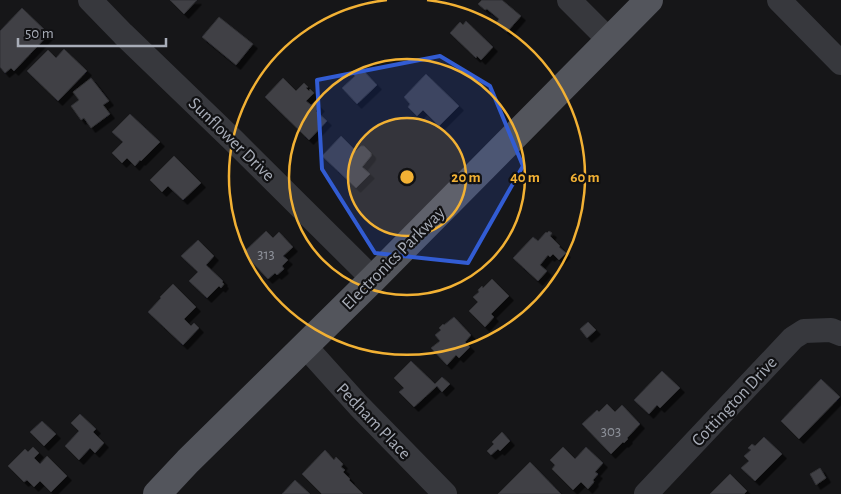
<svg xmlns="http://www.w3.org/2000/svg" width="841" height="494" viewBox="0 0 841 494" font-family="'Alegreya Sans',sans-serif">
	<defs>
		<filter id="shadow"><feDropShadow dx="4.5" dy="4.5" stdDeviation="0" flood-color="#0009"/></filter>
	</defs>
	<rect width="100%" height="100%" fill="#161618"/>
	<g fill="#404145" stroke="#303034" filter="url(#shadow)">
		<path d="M170,0H197L184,14Z"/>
		<path d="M482,0H502L521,16L507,32L496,23L499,19L487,9L485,10L478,4Z"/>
		<path d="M22,8L49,34L14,71L11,68L5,73L0,67V31Z"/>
		<path d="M219,17L253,44L236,65L202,37Z"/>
		<path d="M466,21L493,47L481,60L477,56L476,58L450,33L460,22L463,25Z"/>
		<path d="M64,49L87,71L58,101L27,71L48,50L56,58Z"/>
		<path d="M360,68L361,69H362L377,85L357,104L342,88L355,76L353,74Z"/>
		<path d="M426,74L459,106L439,126L423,110L417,116L408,107L410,104L404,97Z"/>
		<path d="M91,78L109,101L103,105L110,114L91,128L84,118L81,120L71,106L79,100L73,92Z"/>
		<path d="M283,78L296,91L304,83L308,87L306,88L309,91L310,89L314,93L306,101L311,105L315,102L320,107L316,111L327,121L309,140L265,97Z"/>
		<path d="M130,114L160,142L141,161L140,160L135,166L127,158L122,163L112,153L123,142L112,132Z"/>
		<path d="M341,136L356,151L361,146H364L371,153V156L362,167L370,174L356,188L322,156Z"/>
		<path d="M174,156L201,183L183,200L168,186L162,192L150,180Z"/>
		<path d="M266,231L273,238L279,232L293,247L283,256L288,260L282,266L284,269L277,275L275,273L268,279L250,260L251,259L244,252Z"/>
		<path d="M549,231L552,233L550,236L560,246L559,247L566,253L559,260L553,254L550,257L548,255L540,265L547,271L538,281L513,258L533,237L538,241L546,232L547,233Z"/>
		<path d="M198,240L214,256L206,265L223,281L222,282L224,284L221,288L219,286L207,298L189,281L198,272L181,256Z"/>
		<path d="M492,279L509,296L491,314L494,317L485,327L469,311L478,302L473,297L479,292L478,290L482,286L483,288Z"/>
		<path d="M173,284L196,307L184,319L191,326L194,323L199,328L183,345L148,312L161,298L160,297Z"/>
		<path d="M454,317L471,335L465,342L470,347L459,358L456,355L447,365L431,348L440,341L435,335L441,330L439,328L443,324L444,325Z"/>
		<path d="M588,322L596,330L587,338L580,329Z"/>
		<path d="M411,361L435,384L442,377L450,384L442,392L437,386L414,407L399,392L404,388L394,378Z"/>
		<path d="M662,371L680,388L660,408L657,405L649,414L634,400Z"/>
		<path d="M821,379L840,397L799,439L781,421Z"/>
		<path d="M607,404L615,412L622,405L640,424L627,438L628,439L624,443L623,442L611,454L582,424L597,410L599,412Z"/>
		<path d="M80,414L96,429L93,432L104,443L95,453L90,448L79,460L65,446L79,431L71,423Z"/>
		<path d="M42,421L56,434L44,446L30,432Z"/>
		<path d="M502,432L510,441L500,451L498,449L491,455L487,451L494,444L492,442Z"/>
		<path d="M764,437L782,454L755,481L741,468L749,461L744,456L751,450L748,448L752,444L755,446Z"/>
		<path d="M33,447L39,453L34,458L40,464L47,456L67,476L51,492L40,481L34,487L27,480L24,482L8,466L25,449L28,452Z"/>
		<path d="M563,447L575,459L586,447L603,463L595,472L598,474L593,480L594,482L588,489L581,482L573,490L552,469L555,465L550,460Z"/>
		<path d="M325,450L334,460L336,457L343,464L341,467L345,470L343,472L350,479L349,480L363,494H322L302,474Z"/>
		<path d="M530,462L561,494H498Z"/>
		<path d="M820,468L826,478L816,485L810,474Z"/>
		<path d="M730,474L747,491L744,494H710Z"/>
		<path d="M295,480L310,494H282Z"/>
	</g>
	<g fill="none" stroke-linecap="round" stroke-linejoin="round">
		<g stroke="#37383d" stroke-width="24">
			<path d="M90,0L123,34L234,141L373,279"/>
			<path d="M569,0L609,40"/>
			<path d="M779,0L841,63"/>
			<path d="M305,346L359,406L445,494"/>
			<path d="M646,494L793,338L804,331L831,330L841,334"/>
		</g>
		<path stroke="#53555c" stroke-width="28" d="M157,494L188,461L373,279L649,0"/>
	</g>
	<path fill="#325cd3" fill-opacity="0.2" stroke="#325cd3" stroke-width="4" stroke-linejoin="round" d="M440,56L490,86L523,166L468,263L375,253L322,169L317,80Z"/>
	<circle cx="407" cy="177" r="59" fill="#f2b134" fill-opacity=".12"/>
	<g fill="none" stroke="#f2b134" stroke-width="2.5">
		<circle cx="407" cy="177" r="59"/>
		<circle cx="407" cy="177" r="118"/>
		<path d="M427 0A178 178 0 1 1 387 0"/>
	</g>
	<g text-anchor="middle" stroke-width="4.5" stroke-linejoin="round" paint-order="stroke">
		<g font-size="15" fill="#8e929b">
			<text x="266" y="259">313</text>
			<text x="611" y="436">303</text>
		</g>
		<g font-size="18" fill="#a8adb8" stroke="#111113">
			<text transform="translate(232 139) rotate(44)" y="6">Sunflower Drive</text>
			<text transform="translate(393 258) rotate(-45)" y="6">Electronics Parkway</text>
			<text transform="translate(734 401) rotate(-47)" y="6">Cottington Drive</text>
			<text transform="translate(374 421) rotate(46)" y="6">Pedham Place</text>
		</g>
	</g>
	<circle cx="407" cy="177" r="8" fill="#f2b134" stroke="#111113" stroke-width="2.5"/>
	<g font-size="15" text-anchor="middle" font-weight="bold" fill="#f2b134" stroke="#111113" stroke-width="4.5" stroke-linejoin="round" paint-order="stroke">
		<text x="466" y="182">20 m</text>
		<text x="525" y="182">40 m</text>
		<text x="585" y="182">60 m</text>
	</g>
	<path d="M18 38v8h148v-8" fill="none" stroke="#a8adb8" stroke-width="2.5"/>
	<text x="25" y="38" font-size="15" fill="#a8adb8" stroke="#111113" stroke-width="4" paint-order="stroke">50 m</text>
</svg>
